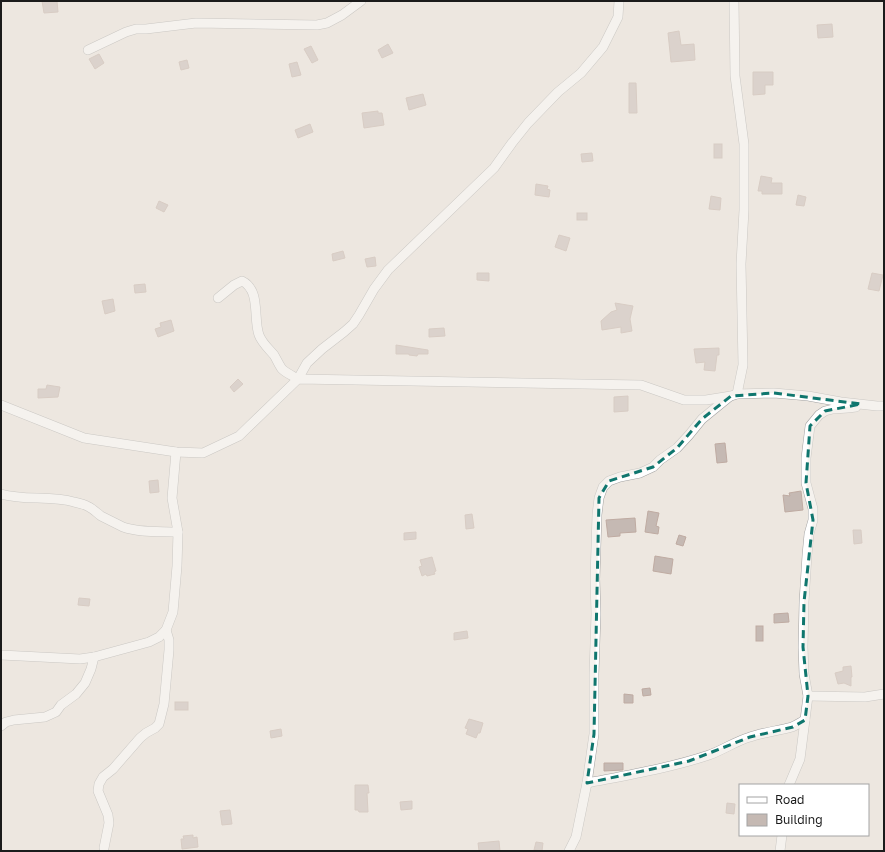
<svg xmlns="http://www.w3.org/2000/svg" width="885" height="852" viewBox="0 0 885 852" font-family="'Golos Text',sans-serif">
	<rect width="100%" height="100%" fill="#ede7e0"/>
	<g fill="#c5b9b3" stroke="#bfaba2">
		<path d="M42,1H57L58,12L44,13Z"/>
		<path d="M832,24L833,37L818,38L817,25Z"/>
		<path d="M679,31L681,45L694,44L695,60L671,62L668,33Z"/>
		<path d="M388,44L393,53L382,58L378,50Z"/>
		<path d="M311,46L318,60L312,63L304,49Z"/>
		<path d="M99,54L104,63L95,69L89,59Z"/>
		<path d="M187,60L189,68L181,70L179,62Z"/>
		<path d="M297,62L301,75L292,77L289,64Z"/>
		<path d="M753,72H773V85H765V94L753,95Z"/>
		<path d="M629,83H636L637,113H629Z"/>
		<path d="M423,94L426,105L409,110L406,98Z"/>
		<path d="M378,111V113H382L384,125L364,128L362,113Z"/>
		<path d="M310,124L313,132L298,138L295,130Z"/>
		<rect x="714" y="144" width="8" height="14"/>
		<path d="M592,153L593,161L582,162L581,154Z"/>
		<path d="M761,176L772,178L771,183H782V194H762V191H758Z"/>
		<path d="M536,184L548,186L547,189L550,190L549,197L535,195Z"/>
		<path d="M798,195L806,197L804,206L796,205Z"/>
		<path d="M711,196L721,198L720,210L709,209Z"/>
		<path d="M159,201L168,205L164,212L156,208Z"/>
		<rect x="577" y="213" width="10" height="7"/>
		<path d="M559,235L570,238L566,251L555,247Z"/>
		<path d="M343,251L345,258L333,261L332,254Z"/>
		<path d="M375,257L376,266L367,267L365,259Z"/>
		<path d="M477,273H489V281L477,280Z"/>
		<path d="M872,273L883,275L879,291L868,289Z"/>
		<path d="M145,284L146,292L135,293L134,285Z"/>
		<path d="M113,299L115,311L105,314L102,301Z"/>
		<path d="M615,303L633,306L630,319L632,331L621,333V327L602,330L601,321L611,312L617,310Z"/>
		<path d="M171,320L174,331L158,337L155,329L161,327L160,323Z"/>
		<path d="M444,328L445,336L429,337V329Z"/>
		<path d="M396,345L428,350V354H418L417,356L409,355V354H396Z"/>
		<path d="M719,348V355H717L715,371L704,370L705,362L696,363L694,349Z"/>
		<path d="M238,379L243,384L234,392L230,387Z"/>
		<path d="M47,385L60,387L58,397L38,398V389H46Z"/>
		<path d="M628,396V411L614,412V397Z"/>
		<path d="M725,443L727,462L717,463L715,444Z"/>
		<path d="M158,480L159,492L150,493L149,481Z"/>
		<path d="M801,491L803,510L785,512L783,495L790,496L789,493Z"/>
		<path d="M648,511L659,513L656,526L659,527L658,534L645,532Z"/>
		<path d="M472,514L474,528L466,529L465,515Z"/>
		<path d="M635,518L636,532L620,533V536L608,537L606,520Z"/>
		<path d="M853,530H861L862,543L854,544Z"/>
		<path d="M416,532V539L404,540V533Z"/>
		<path d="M679,535L686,537L683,546L676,544Z"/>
		<path d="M655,556L673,559L671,574L653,571Z"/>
		<path d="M432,557L436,571L434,572L435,574L427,576L426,574L422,576L419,567L422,566L420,560Z"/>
		<path d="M79,598L90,599L89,606L78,605Z"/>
		<path d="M788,613L789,622L774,623V614Z"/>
		<rect x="756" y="626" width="7" height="15"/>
		<path d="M467,631L468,638L454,640V633Z"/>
		<path d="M851,666L852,677H851V686L844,683L838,684L835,673L843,671V667Z"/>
		<path d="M650,688L651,695L643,696L642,689Z"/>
		<path d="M624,694L633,695V703H624Z"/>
		<rect x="175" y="702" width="13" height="8"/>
		<path d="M469,719L483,723L480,733H478L476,738L466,734L468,729L465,728Z"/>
		<path d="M281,729L282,736L271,738L270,731Z"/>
		<path d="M604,763H623V770L604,771Z"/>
		<path d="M355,785H368L369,793H367L368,812H359L358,810H355Z"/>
		<path d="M412,801V809L401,810L400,802Z"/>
		<path d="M727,803L735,804L734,814L726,813Z"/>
		<path d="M230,810L232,824L222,825L220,811Z"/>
		<path d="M193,835V838L197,837L198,847L182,849L181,839H184L183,836Z"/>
		<path d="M499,841L500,851H479L478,843Z"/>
		<path d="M536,842L543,843L542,851L534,850Z"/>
	</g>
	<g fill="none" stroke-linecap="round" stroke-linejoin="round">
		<g stroke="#a2a2a2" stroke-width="10">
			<g id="street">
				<path d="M734,1L735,76L744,144V210L741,264L743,365L737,394"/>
				<path d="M88,50L126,32L136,29H146L196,23L317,25L327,23L342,15L361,1"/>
				<path d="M218,298L234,285L242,281C261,290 253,319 259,335C262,343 269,349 274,355C277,360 279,365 282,369C286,373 293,376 298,379L307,363L322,349L344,332L353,324L359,315L374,289L388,270L494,168L512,143L528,123L558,92L581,73L603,47L618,17L619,1"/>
				<path d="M1,405L84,438L176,452L203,453L239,436L298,379L641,385L684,400H706L731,396L737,394L774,393L808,396L841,402L877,406H884"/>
				<path d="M1,494C25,501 50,495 74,502C79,503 84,504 89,507C93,509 97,513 101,516C107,519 117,524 123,527C140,533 160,531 178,532"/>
				<path d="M1,655L80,659L94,657L149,642L159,637L166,630L173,612L177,566L178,532L172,498L176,452"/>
				<path d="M808,696L865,697L884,694"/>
				<path d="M1,726L6,722L14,720L45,717L56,712L61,705L76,694L85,683L91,669L94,657"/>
				<path d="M587,783C628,775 670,768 709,755C723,750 736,741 750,737C764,732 778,731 792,727C797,725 801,722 805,720"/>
				<path d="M789,785L800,759L808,696L804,674L803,647L804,602L807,555L809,534L813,520V509L806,483V458L810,426L819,415L825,411L833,409L848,408L856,407"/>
				<path d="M104,848L109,823L108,815L98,791L99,784L103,777L113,769L140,738L146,733L155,728L159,724L164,704L169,650V640L166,630"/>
				<path d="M569,851L576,837L587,783L594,734V674L596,614L595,579L597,515L599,498L603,487L609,481L620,477L640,473L653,467L660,460L677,448L689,435L702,419L729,397"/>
				<path d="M780,851L782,835"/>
			</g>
		</g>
		<use href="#street" stroke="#fff" stroke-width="9"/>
	</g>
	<path d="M0 0H885V852H0ZM774,393L861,404L825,411L810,426L806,483L813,520L804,602L803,647L808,696L805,720L793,727L750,737L689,761L587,783L594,734L599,498L609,481L653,467L677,448L702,419L731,396Z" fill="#ede7e0" fill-opacity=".55" fill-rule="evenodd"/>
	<path fill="none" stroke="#0f766e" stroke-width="3" stroke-dasharray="8 5" stroke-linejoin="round" d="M774,393L861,404L825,411L810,426L806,483L813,520L804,602L803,647L808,696L805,720L793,727L750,737L689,761L587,783L594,734L599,498L609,481L653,467L677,448L702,419L731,396Z"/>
	<rect width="885" height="852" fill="none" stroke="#1b1b1b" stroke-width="4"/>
	<rect x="739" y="784" width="130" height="52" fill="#ffffff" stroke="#a4a4a4"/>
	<rect x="747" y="797" width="20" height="6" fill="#ffffff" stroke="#a4a4a4"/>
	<text x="775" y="804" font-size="12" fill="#1b1b1b">Road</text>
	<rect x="747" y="814" width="20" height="12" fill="#c5b9b3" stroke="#a4a4a4"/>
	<text x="775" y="824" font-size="12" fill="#1b1b1b">Building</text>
</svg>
